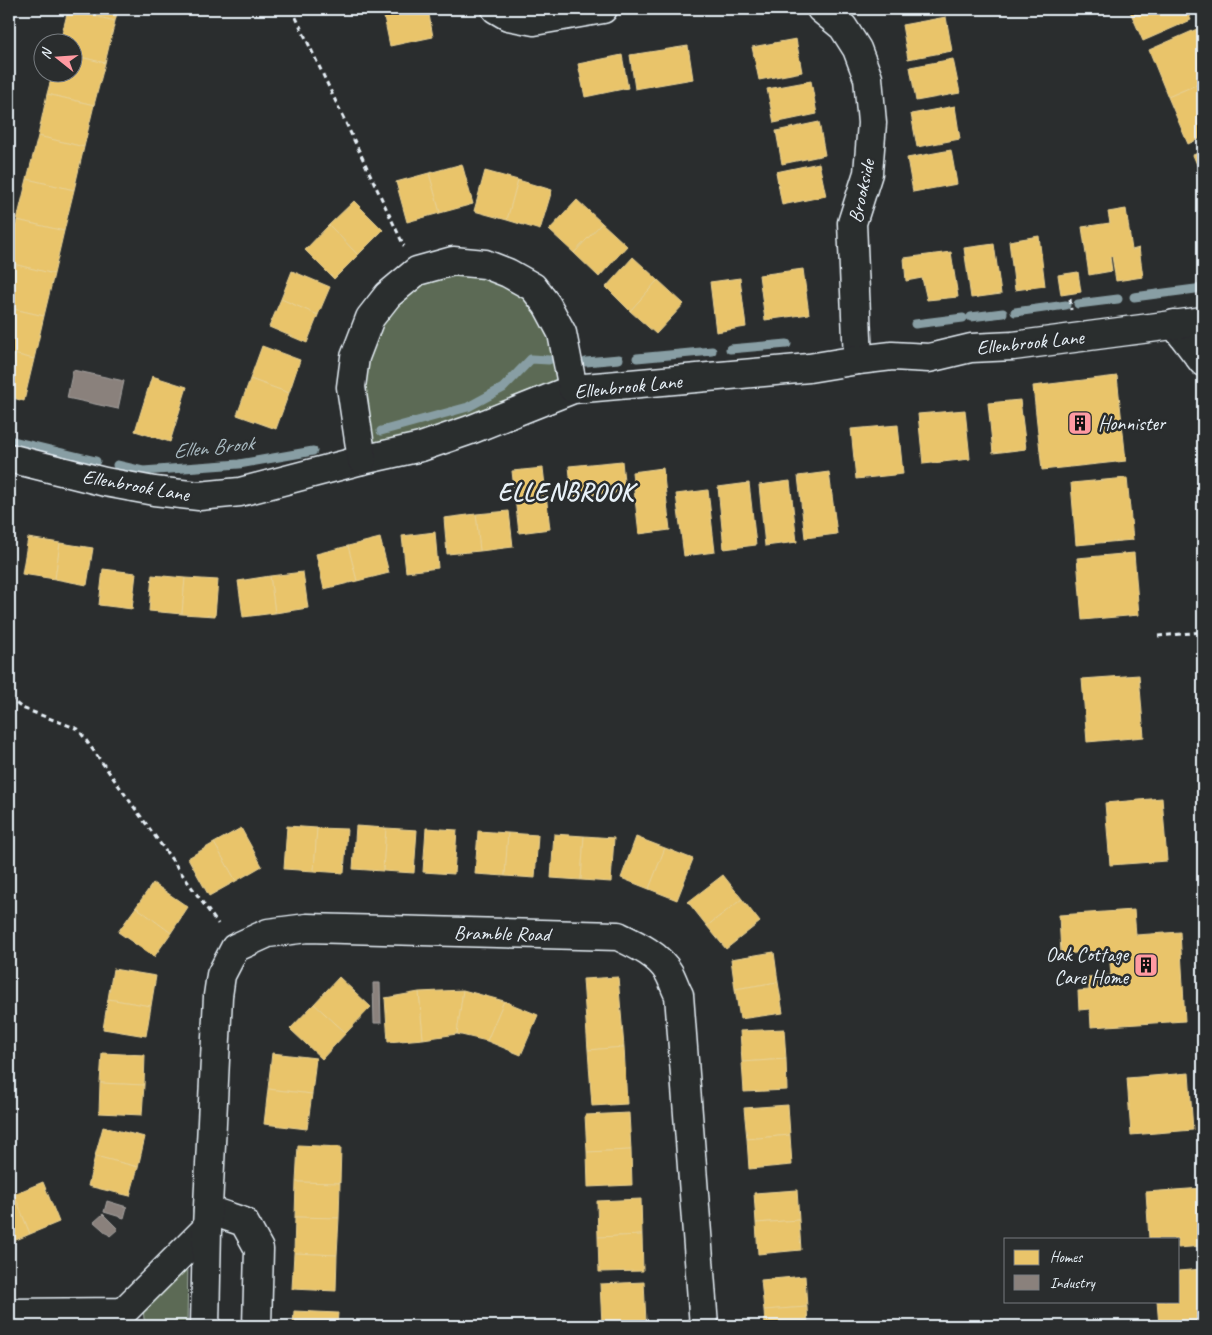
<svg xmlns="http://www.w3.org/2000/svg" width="1212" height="1335" viewBox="0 0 1212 1335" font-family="Caveat,sans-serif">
	<rect width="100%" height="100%" fill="#2a2d2e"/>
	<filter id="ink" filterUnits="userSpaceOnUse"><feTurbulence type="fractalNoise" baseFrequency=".02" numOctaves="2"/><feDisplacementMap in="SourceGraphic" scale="10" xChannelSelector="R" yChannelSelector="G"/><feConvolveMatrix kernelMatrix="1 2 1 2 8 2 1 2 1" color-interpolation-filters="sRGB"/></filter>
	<g filter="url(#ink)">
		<g fill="#5c6b54" stroke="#a2aea6">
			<path d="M453,261L533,287L573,389L362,460L355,357L370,318Z"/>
			<path d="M188,1265L187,1326H150L144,1319L143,1307Z"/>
		</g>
		<g fill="#e9c46a" stroke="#e9d295">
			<path d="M68,9H118L115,21Z"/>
			<path d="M402,9H428L433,37L390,46L383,12Z"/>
			<path d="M1129,9H1186L1191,20L1143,41Z"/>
			<path d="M68,10L115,21L105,63L72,55V42H60Z"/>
			<path d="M946,17L952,51L908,59L902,25Z"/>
			<path d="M1197,29L1203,44V82L1168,97L1149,50Z"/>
			<path d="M796,39L802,72L759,80L752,47Z"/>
			<path d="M688,46L693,79L635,89L630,55Z"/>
			<path d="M72,55L105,63L94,105L47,94L53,72H72Z"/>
			<path d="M622,55L628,88L585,97L578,64Z"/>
			<path d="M953,59L960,93L916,101L910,67Z"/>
			<path d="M811,81L817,114L774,123L767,89Z"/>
			<path d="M1203,82V137L1188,144L1168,97Z"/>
			<path d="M47,94L94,105L84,147L38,136Z"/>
			<path d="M955,106L960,139L917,147L911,114Z"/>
			<path d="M819,122L825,155L782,164L776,131Z"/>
			<path d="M38,136L84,147L74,190L27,179Z"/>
			<path d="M951,150L957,184L913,192L907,158Z"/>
			<path d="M1203,151V179L1193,155Z"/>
			<path d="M819,163L826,196L782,205L776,172Z"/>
			<path d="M462,164L473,204L440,213L429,173Z"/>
			<path d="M485,171L518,180L507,220L474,211Z"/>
			<path d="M429,173L440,213L407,222L396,182Z"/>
			<path d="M27,179L74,190L64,231L17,220Z"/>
			<path d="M518,180L552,190L540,230L507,220Z"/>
			<path d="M577,200L602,223L574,253L549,230Z"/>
			<path d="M354,201L383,230L358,255L329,225Z"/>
			<path d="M1126,209L1132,250L1139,248L1143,277L1116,281L1112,256L1110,257L1112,271L1089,275L1082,227L1110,223L1108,212Z"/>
			<path d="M17,220L64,231L54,274L9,263V256Z"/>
			<path d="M602,223L627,246L599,277L574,253Z"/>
			<path d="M329,225L358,255L334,279L305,250Z"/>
			<path d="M1039,236L1045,286L1015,290L1009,241Z"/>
			<path d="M994,244L1001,294L971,298L964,248Z"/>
			<path d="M951,252L958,297L927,300L922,278L906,281L904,258Z"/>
			<path d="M633,257L658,280L630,311L606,287Z"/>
			<path d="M9,263L54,274L44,316L9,308Z"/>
			<path d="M803,269L809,314L765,320L759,275Z"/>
			<path d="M292,271L330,287L318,315L281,299Z"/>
			<path d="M1078,272L1081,292L1061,295L1058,275Z"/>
			<path d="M740,278L746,327L716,332L710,282Z"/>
			<path d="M658,280L684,304L656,334L630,311Z"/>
			<path d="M281,299L318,315L307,343L269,327Z"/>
			<path d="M9,308L44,316L34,359L9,353Z"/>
			<path d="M262,346L300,360L289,393L250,379Z"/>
			<path d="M9,353L34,359L24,401L9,397Z"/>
			<path d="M152,376L187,387L170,442L135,431Z"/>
			<path d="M1117,376L1126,461L1042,470L1033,386Z"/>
			<path d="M250,379L289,393L276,429L237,415Z"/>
			<path d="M1020,400L1026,449L993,453L988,403Z"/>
			<path d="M965,410L970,459L923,464L918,414Z"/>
			<path d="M898,425L903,474L856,479L851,429Z"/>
			<path d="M622,461L625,492L572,497L569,466Z"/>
			<path d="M543,468L550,529L519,533L512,471Z"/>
			<path d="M663,468L670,530L639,534L632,472Z"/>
			<path d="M829,472L837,534L805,538L798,476Z"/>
			<path d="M1127,478L1133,540L1076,545L1071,483Z"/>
			<path d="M790,481L797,542L765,546L759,485Z"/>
			<path d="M749,483L756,545L724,549L718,487Z"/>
			<path d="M708,490L715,552L684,556L676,494Z"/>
			<path d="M509,511L513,547L480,551L476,514Z"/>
			<path d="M476,514L480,551L447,554L444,518Z"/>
			<path d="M435,532L438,568L406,572L402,536Z"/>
			<path d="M28,538L60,543L55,579L22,574Z"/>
			<path d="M380,538L389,573L357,581L348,546Z"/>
			<path d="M60,543L93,548L87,585L55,579Z"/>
			<path d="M348,546L357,581L324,589L316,554Z"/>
			<path d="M1134,553L1139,615L1082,620L1077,558Z"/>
			<path d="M103,569L136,573L132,609L99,605Z"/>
			<path d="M303,572L308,608L275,613L270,576Z"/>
			<path d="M152,575L185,578L182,614L149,611Z"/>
			<path d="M270,576L275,613L243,617L238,581Z"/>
			<path d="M185,578L218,580L215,616L182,614Z"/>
			<path d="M1139,675L1144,737L1087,742L1082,679Z"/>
			<path d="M1162,798L1167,861L1110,865L1105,803Z"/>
			<path d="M287,826L317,828L314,871L284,869Z"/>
			<path d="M356,826L386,828L383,871L353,869Z"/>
			<path d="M241,828L262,866L236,881L214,843Z"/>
			<path d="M317,828L347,829L344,873L314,871Z"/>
			<path d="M386,828L417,830L414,873L383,871Z"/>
			<path d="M426,828L457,830L454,874L423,872Z"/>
			<path d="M478,831L508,833L505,876L475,874Z"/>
			<path d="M508,833L538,835L535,878L505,876Z"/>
			<path d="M554,834L584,836L581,880L551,878Z"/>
			<path d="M584,836L614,838L611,882L581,880Z"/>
			<path d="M636,837L665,848L649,889L621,878Z"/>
			<path d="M214,843L236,881L209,896L188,858Z"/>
			<path d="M665,848L693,859L677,900L649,889Z"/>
			<path d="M723,875L742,899L707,926L688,902Z"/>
			<path d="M153,883L188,907L171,933L136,907Z"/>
			<path d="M742,899L760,922L726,949L707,926Z"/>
			<path d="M136,907L171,933L154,957L118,932Z"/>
			<path d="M1134,910L1136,935L1180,932L1185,1021L1091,1027L1090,1009L1079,1010L1078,991L1089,990L1088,977L1111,975L1109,951L1061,954L1059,915Z"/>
			<path d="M774,952L778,982L735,989L731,959Z"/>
			<path d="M113,969L156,976L151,1006L108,999Z"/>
			<path d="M339,977L371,1007L346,1033L314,1004Z"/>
			<path d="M618,977L624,1047L588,1050L583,979Z"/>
			<path d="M778,982L783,1013L740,1019L735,989Z"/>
			<path d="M463,990L457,1034L423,1039L419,992Z"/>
			<path d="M463,990L504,1001L487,1041L457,1034Z"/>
			<path d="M419,992L423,1039L388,1042L385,998Z"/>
			<path d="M108,999L151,1006L146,1036L103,1029Z"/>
			<path d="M504,1001L538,1015L521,1055L487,1041Z"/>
			<path d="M314,1004L346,1033L322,1059L290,1029Z"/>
			<path d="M784,1029L786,1059L742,1062L740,1031Z"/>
			<path d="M624,1047L627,1104L592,1106L588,1050Z"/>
			<path d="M102,1053L145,1055L144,1085L100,1083Z"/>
			<path d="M272,1053L316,1058L312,1094L268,1089Z"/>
			<path d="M786,1059L787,1090L744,1092L742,1062Z"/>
			<path d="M1189,1073L1193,1130L1131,1135L1127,1078Z"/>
			<path d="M100,1083L144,1085L142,1115L99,1113Z"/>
			<path d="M268,1089L312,1094L307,1129L264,1124Z"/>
			<path d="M788,1105L790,1135L747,1139L744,1108Z"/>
			<path d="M629,1113L631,1150L587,1152L585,1115Z"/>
			<path d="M103,1127L145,1137L138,1167L95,1156Z"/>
			<path d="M790,1135L792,1165L749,1169L747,1139Z"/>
			<path d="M298,1145L341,1147L340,1183L296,1182Z"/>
			<path d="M631,1150L632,1185L588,1187L587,1152Z"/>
			<path d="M95,1156L138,1167L130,1196L88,1186Z"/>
			<path d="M43,1182L59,1222L30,1234L14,1194Z"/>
			<path d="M296,1182L340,1183L339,1218L295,1217Z"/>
			<path d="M1203,1188V1246L1178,1248V1239H1149L1146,1192Z"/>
			<path d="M797,1190L799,1220L756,1223L754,1193Z"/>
			<path d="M14,1194L30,1234L9,1243V1197Z"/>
			<path d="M641,1199L642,1235L598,1237L597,1201Z"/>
			<path d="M295,1217L339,1218L337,1255L294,1253Z"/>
			<path d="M799,1220L801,1250L758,1254L756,1223Z"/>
			<path d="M642,1235L643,1271L599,1272L598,1237Z"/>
			<path d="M294,1253L337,1255L336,1291L292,1289Z"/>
			<path d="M1203,1269V1326H1159L1157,1301H1178V1271Z"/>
			<path d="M805,1276L807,1307L764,1310L761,1280Z"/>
			<path d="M644,1282L646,1322L602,1324L600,1284Z"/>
			<path d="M807,1307L808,1326H765L764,1310Z"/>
			<path d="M294,1311L338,1313L337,1326H293Z"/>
			<path d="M646,1322V1326H602V1324Z"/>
		</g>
		<g fill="#8a817c" stroke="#a6a3a1">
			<path d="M73,370L124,381L118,409L67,398Z"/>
			<path d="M373,983H380L381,1023H374Z"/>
			<path d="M107,1201L127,1207L124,1218L104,1212Z"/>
			<path d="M103,1214L118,1229L110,1236L94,1222Z"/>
		</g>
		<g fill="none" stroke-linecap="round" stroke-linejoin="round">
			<g stroke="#889ea4" stroke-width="9">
				<path d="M1134,297L1203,288"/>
				<path d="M1078,304L1118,299"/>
				<path d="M1015,312L1066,305"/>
				<path d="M971,317L1003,313"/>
				<path d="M915,324L963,318"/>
				<path d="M730,349L787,344"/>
				<path d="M637,358L712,351"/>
				<path d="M586,362L619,359"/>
				<path d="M381,431L468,407L503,388L531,359L549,360"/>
				<path d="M9,440L96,461"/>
				<path d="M117,465L143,471L239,464L313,451"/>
			</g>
			<g stroke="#e8f1f8" stroke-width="31">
				<g id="minor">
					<path d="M496,9L508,16L534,21L603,9"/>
					<path d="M821,9L843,27L857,49L868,78L872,123L868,173L852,223L858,360"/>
					<path d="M1174,324L1203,362"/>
					<path d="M9,458L105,482L154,491L199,496L240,492L362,460L421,447L470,430L573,389L809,368L858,360L892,356L929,358L971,348L1013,346L1203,321"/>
					<path d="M362,460L351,387L355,357L370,318L388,295L417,271L453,261L485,264L508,273L533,287L547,305L562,333L573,389"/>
					<path d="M208,1210L244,1222L259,1249L257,1326"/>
					<path d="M9,1313L123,1312L207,1228"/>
					<path d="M205,1326L207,1228L218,996L221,975L235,948L268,933L307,928L618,936C637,945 659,955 669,973C673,980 675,988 679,995L704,1326"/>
				</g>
			</g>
			<g stroke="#e8f1f8" stroke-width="3" stroke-dasharray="5 4" stroke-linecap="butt">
				<path d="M292,9L404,246"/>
				<path d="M1070,299L1071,310"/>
				<path d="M1158,636L1203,632"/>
				<path d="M9,698L22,708L78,729L218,924"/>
			</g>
			<use href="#minor" stroke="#2a2d2e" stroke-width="28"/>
		</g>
	</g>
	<defs>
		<g id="building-square" transform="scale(1.25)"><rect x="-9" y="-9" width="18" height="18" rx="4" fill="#ff9aa2" stroke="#2a2d2e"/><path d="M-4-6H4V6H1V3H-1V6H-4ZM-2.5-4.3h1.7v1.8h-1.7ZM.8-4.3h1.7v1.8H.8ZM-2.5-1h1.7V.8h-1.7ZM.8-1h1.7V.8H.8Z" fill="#111"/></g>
	</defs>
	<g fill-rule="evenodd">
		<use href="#building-square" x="1080" y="423"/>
		<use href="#building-square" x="1146" y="965"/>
	</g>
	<g text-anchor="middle" stroke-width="5" stroke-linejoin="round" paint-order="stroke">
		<g font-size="20" fill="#e8f1f8" stroke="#2a2d2e">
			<text transform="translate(861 191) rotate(-78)" y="7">Brookside</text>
			<text transform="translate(1030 342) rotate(-6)" y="7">Ellenbrook Lane</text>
			<text transform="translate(628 386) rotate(-6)" y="7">Ellenbrook Lane</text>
			<text transform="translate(136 485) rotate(10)" y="7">Ellenbrook Lane</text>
			<text transform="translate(502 933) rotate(1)" y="7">Bramble Road</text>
		</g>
		<g font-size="20" fill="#e8f1f8" stroke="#2a2d2e" text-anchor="start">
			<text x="1098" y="430">Honnister</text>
			<text x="1128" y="961" text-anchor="end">Oak Cottage<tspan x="1128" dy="23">Care Home</tspan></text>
		</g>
		<g font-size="21" font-style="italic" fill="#a8b9c0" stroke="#2a2d2e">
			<text transform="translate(213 447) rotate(-6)" y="7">Ellen Brook</text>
		</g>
		<g font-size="25" font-weight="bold" letter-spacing="1" fill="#e8f1f8" stroke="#2a2d2e">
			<text x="566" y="500">ELLENBROOK</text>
		</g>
	</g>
	<rect width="1212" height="1335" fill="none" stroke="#2a2d2e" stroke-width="30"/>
	<rect x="15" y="15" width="1182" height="1305" fill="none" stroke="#e8f1f8" stroke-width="2" filter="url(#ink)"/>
	<rect x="1004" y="1238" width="175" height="65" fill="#2a2d2e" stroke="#767b7f"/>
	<rect x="1014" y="1250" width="25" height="15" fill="#e9c46a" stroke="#767b7f"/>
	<text x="1050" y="1262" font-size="15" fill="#e8f1f8">Homes</text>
	<rect x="1014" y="1275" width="25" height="15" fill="#8a817c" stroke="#767b7f"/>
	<text x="1050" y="1288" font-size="15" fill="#e8f1f8">Industry</text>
	<g transform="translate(58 58) rotate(287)"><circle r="24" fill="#2a2d2e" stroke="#767b7f"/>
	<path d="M0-4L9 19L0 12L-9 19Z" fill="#ff9aa2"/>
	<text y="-8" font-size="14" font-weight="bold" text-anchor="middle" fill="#e8f1f8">N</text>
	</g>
</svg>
